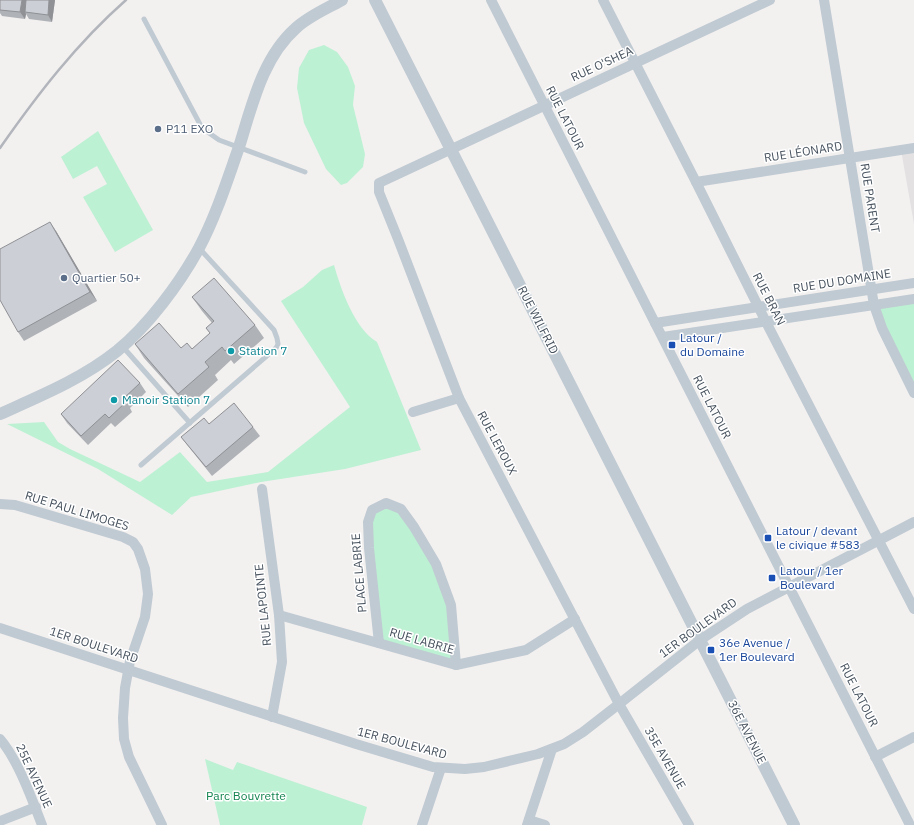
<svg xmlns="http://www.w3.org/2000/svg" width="914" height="825" viewBox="0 0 914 825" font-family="'IBM Plex Sans',sans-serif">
	<rect width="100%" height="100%" fill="#f3f0f0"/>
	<path fill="#e4e1e2" d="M914,148V224L901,150Z"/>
	<g fill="#bdf1d3">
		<path d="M324,45L337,52L348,67L355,86L353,105L365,154L363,167L347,183L341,185L326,169L304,123L297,88L299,68L309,50Z"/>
		<path d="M98,131L153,230L115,252L83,197L107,184L97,166L73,179L61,157Z"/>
		<path d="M334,265C341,289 354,328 377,342L421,450L345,469L261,482L191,497L172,515L98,469L7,424L44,422L58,442L70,449L140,482L180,452L207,482L268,472L350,407L281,301L303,287L322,270Z"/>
		<path d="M914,299V388L874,305Z"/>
		<path d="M386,503L414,527L451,605L456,665L379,643L369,548L372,510Z"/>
		<path d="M205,759L233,770L237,762L367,807L362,825H220Z"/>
	</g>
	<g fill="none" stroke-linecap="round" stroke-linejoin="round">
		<g stroke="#c0cad2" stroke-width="5">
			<path d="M144,19L202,128L219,140L305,172"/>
			<path d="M123,347L190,423"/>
			<path d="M141,465L276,348L278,344L277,338L274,330L199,248"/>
		</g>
		<g stroke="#c0cad2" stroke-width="10">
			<path d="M491,0L910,825"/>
			<path d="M603,0L696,182L766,322L914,609"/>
			<path d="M824,0L874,305L882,328L914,393"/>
			<path d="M696,182L914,148"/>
			<path d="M655,323L914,283"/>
			<path d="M663,337L914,299"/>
			<path d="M413,412L459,398"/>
			<path d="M262,489L279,615L282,662L272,717"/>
			<path d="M0,504L15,505L123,537L133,542L138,549L145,569L148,594L145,617L130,661L125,688L123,718L124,739L129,757L162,825"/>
			<path d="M279,615L456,665L526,650L575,619"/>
			<path d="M0,628L356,744L433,767L465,769L484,767L538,754L564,744L583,732L619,704L700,640L747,609L914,522"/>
			<path d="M379,643L369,548L368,522L372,510L386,503L401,509L414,527L436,564L451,605L456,665"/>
			<path d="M0,739C18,760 32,799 42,825"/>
			<path d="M875,757L914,737"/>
			<path d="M529,820L545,825"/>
			<path d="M0,821L36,807"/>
			<path d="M422,825L441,768"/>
			<path d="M527,825L552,749"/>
			<path d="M689,825L619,704L459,398L398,239L379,192V183L770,0"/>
		</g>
		<g stroke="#c0cad2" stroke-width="12">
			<path d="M375,0L794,825"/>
			<path d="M0,414C40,396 82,379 117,351C148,326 180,283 199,248C216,216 227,181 239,147C252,106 262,58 296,28C309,16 326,9 342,0"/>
		</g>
		<path stroke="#b2b5bb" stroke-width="2.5" d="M0,148C37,95 77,43 126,0"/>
	</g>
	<g fill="#afb2b7">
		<path d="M0,0H55L52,22L29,19L26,14L25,19L2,16L0,13Z"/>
		<path d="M56,231L97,301L24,341L18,332Z"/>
		<path d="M192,297L255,325L264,338L234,364L231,360L215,375L218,380L188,407L144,358L135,344L181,348L192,349L210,333L206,328L212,323L202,311Z"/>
		<path d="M140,383L146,392L130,408L132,412L115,427L111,423L88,445L67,423L61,414Z"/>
		<path d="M253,427L260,436L212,476L188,446L181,437Z"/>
	</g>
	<g fill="#8f9195">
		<path d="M22,0H27L25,12L26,14L25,19L20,12Z"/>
		<path d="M49,0H55L52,22L48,15Z"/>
		<path d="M50,222L56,231L97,301L90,292Z"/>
	</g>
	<g fill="#cccfd5" stroke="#8f9195">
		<path d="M0,0H22L20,12L0,10Z"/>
		<path d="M26,0H49L48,15L25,12Z"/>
		<path d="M50,222L90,292L18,332L0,300V249Z"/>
		<path d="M214,278L255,325L225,351L222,347L205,362L209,367L178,394L135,344L159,323L181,348L187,343L192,349L210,333L206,328L214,321L192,297Z"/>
		<path d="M118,360L140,383L123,399L126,402L109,418L105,414L81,436L61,414Z"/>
		<path d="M234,403L253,427L206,467L181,437L204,418L209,424Z"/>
	</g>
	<g fill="#5c6f8a" stroke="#fff" stroke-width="1.5">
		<circle cx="158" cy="129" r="4"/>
		<circle cx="64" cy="278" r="4"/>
	</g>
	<g fill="#1a4fb4" stroke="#fff" stroke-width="1.5">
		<rect x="668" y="341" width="8" height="8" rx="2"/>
		<rect x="764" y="534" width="8" height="8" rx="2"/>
		<rect x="768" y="574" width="8" height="8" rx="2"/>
		<rect x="707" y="646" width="8" height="8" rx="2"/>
	</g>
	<g fill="#0f9aa8" stroke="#fff" stroke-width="1.5">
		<circle cx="231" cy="351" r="4"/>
		<circle cx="114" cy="400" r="4"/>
	</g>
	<g text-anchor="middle" stroke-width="3" stroke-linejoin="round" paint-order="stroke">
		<g font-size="12" fill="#47525e" stroke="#fff">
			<text transform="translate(602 64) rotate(-25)" y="4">RUE O'SHEA</text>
			<text transform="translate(565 118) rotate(63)" y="4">RUE LATOUR</text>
			<text transform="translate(803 152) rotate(-9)" y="4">RUE LÉONARD</text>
			<text transform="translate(870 198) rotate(81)" y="4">RUE PARENT</text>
			<text transform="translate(842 281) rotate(-9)" y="4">RUE DU DOMAINE</text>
			<text transform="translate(769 299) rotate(63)" y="4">RUE BRAN</text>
			<text transform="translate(538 320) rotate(63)" y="4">RUE WILFRID</text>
			<text transform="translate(712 407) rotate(63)" y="4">RUE LATOUR</text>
			<text transform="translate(497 443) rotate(62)" y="4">RUE LEROUX</text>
			<text transform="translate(77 511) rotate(17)" y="4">RUE PAUL LIMOGES</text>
			<text transform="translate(359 573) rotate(-95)" y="4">PLACE LABRIE</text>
			<text transform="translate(263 605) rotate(-96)" y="4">RUE LAPOINTE</text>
			<text transform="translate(698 628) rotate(-36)" y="4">1ER BOULEVARD</text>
			<text transform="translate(422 641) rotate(16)" y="4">RUE LABRIE</text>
			<text transform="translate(94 645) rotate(18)" y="4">1ER BOULEVARD</text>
			<text transform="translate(859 695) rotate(63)" y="4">RUE LATOUR</text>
			<text transform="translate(747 732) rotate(63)" y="4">36E AVENUE</text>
			<text transform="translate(402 743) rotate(15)" y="4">1ER BOULEVARD</text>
			<text transform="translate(665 758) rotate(60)" y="4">35E AVENUE</text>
			<text transform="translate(34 776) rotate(65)" y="4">25E AVENUE</text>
		</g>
		<g font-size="12" fill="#4e5e75" stroke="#fff" text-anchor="start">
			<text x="166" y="133">P11 EXO</text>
			<text x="72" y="282">Quartier 50+</text>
		</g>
		<g font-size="12" fill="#164399" stroke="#fff" text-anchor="start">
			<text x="680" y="342">Latour /<tspan x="680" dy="14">du Domaine</tspan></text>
			<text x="776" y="535">Latour / devant<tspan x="776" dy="14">le civique #583</tspan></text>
			<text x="780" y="575">Latour / 1er<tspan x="780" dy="14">Boulevard</tspan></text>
			<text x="719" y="647">36e Avenue /<tspan x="719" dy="14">1er Boulevard</tspan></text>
		</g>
		<g font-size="12" fill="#0d838f" stroke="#fff" text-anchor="start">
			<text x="239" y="355">Station 7</text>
			<text x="122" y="404">Manoir Station 7</text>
		</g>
		<g font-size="12" fill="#138450" stroke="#fff">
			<text x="246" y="800">Parc Bouvrette</text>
		</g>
	</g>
</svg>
